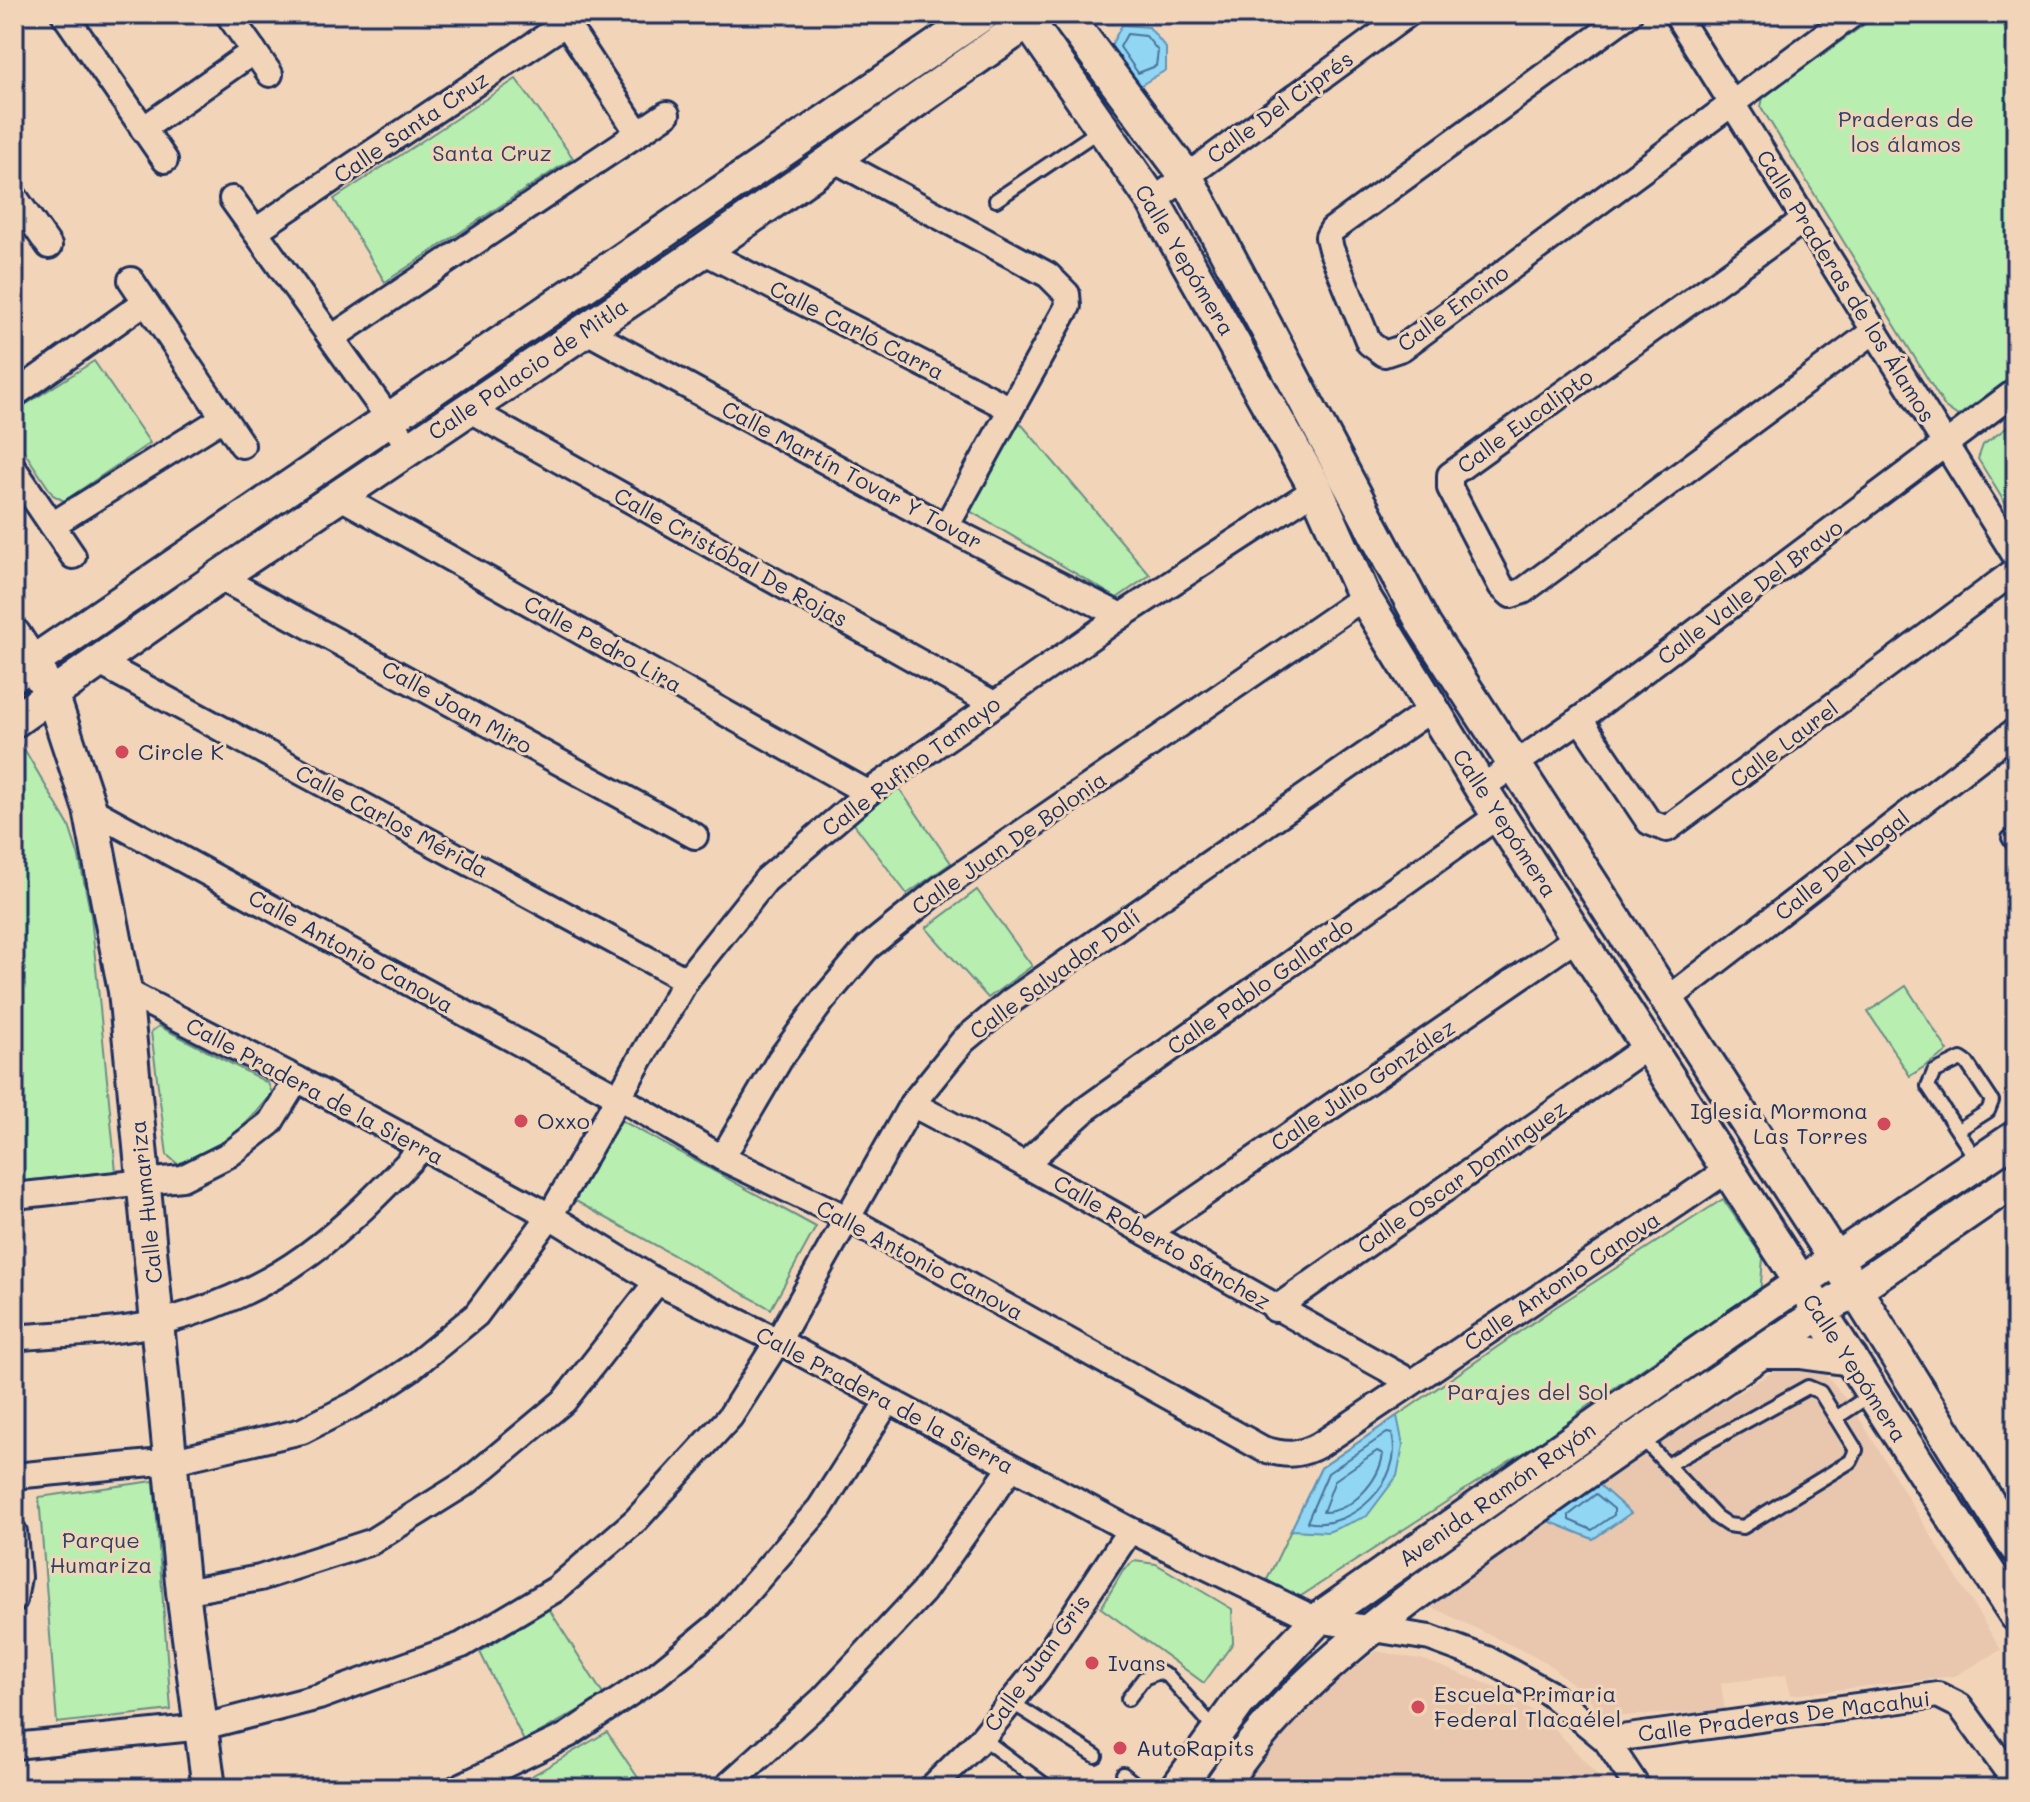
<svg xmlns="http://www.w3.org/2000/svg" width="2030" height="1802" viewBox="0 0 2030 1802" font-family="Mali,sans-serif">
	<rect width="100%" height="100%" fill="#f2d5b9"/>
	<filter id="ink" filterUnits="userSpaceOnUse"><feTurbulence type="fractalNoise" baseFrequency=".0125" numOctaves="2"/><feDisplacementMap in="SourceGraphic" scale="16" xChannelSelector="R" yChannelSelector="G"/><feConvolveMatrix kernelMatrix="1 2 1 2 8 2 1 2 1" color-interpolation-filters="sRGB"/></filter>
	<g filter="url(#ink)">
		<g fill="#e8c7ae">
			<path d="M1809,1361L1831,1380L1855,1411L2001,1650L1955,1676L1791,1695L1786,1675L1721,1683L1725,1711L1604,1717L1588,1697L1546,1662L1425,1604L1548,1521L1593,1539L1630,1513L1596,1482L1772,1372L1791,1363Z"/>
			<path d="M1377,1651L1424,1660L1493,1686L1547,1720L1609,1788H1243L1260,1761L1323,1693Z"/>
		</g>
		<g fill="#b8eeaf" stroke="#6a8e86" stroke-width="2">
			<path d="M1879,14H2002L2016,86V374L1958,416L1945,407L1761,107L1763,97Z"/>
			<path d="M516,79L573,158L385,282L334,199Z"/>
			<path d="M94,361L150,443L64,501L53,495L14,436V412Z"/>
			<path d="M1017,419L1150,575L1117,598L970,511Z"/>
			<path d="M2016,421V521L1978,459L1983,445Z"/>
			<path d="M16,735L69,826L79,857L91,916L116,1172L14,1188Z"/>
			<path d="M894,781L951,863L907,894L848,816Z"/>
			<path d="M977,890L1032,966L988,998L926,928Z"/>
			<path d="M1906,986L1948,1051L1910,1076L1868,1012Z"/>
			<path d="M159,1026L268,1083L272,1093C248,1126 218,1152 180,1166L167,1155L151,1032Z"/>
			<path d="M617,1118L816,1227L771,1309L572,1199Z"/>
			<path d="M1723,1199L1763,1258L1760,1296L1740,1315L1691,1336L1579,1412L1565,1433L1514,1458L1301,1596L1277,1595L1264,1586L1321,1468L1554,1308Z"/>
			<path d="M154,1481L171,1710L57,1723L39,1497Z"/>
			<path d="M1134,1561L1156,1564L1232,1609L1233,1643L1204,1683L1101,1608L1124,1569Z"/>
			<path d="M549,1609L604,1696L524,1741L480,1652Z"/>
			<path d="M607,1732L645,1788H534L530,1777Z"/>
		</g>
		<g fill="#91d6f3" stroke="#6293b7" stroke-width="2">
			<path d="M1122,25L1149,27L1166,48V70L1138,87L1110,47Z"/>
			<path d="M1397,1416L1403,1445L1397,1476L1367,1516L1328,1532L1291,1530L1321,1468Z"/>
			<path d="M1596,1482L1631,1513L1593,1539L1548,1521Z"/>
		</g>
		<g fill="none" stroke-linecap="round" stroke-linejoin="round">
			<g stroke="#4a729a" stroke-width="2">
				<path d="M1127,34L1146,36L1158,51L1156,66L1138,73L1120,47Z"/>
				<path d="M1387,1433L1392,1434C1405,1479 1352,1532 1307,1522L1328,1473Z"/>
				<path d="M1377,1451L1383,1454C1379,1481 1352,1512 1323,1512L1335,1480Z"/>
				<path d="M1596,1494L1614,1509V1515L1592,1530L1569,1520V1515Z"/>
			</g>
			<g stroke="#1b2f5e" stroke-width="18">
				<g id="lane">
					<path d="M996,200L1101,129"/>
					<path d="M2009,838L2016,849"/>
					<path d="M1958,1130L1988,1111L1992,1101L1967,1063L1961,1059L1934,1072L1928,1086L1978,1162"/>
					<path d="M1836,1418L1873,1393"/>
					<path d="M1639,1435L1716,1517L1728,1525L1743,1527L1851,1461L1856,1450L1820,1392L1808,1387L1667,1465"/>
					<path d="M1128,1699L1144,1678L1159,1672L1169,1677L1216,1730"/>
					<path d="M1011,1702L1096,1756"/>
					<path d="M982,1738L1049,1788"/>
					<path d="M1123,1774L1140,1788"/>
				</g>
			</g>
			<g stroke="#1b2f5e" stroke-width="30">
				<g id="street">
					<path d="M64,14L165,160"/>
					<path d="M228,14L270,74"/>
					<path d="M560,14L638,133"/>
					<path d="M1629,14L1332,230L1328,237L1331,249L1369,343L1384,354L1402,348L1853,14"/>
					<path d="M1676,14L2016,557"/>
					<path d="M143,129L254,51"/>
					<path d="M833,159L1048,275L1067,294L1068,306L946,527"/>
					<path d="M14,196L49,246"/>
					<path d="M232,199L410,448"/>
					<path d="M1153,201L1408,14"/>
					<path d="M1805,219L1450,475V488L1501,586L1511,595L1523,591L1874,331"/>
					<path d="M255,231L566,23"/>
					<path d="M703,251L1011,409"/>
					<path d="M131,280L242,445"/>
					<path d="M585,330L946,527L1121,616"/>
					<path d="M333,337L667,114"/>
					<path d="M14,395L145,302"/>
					<path d="M468,409L994,704"/>
					<path d="M14,469L73,556"/>
					<path d="M339,496L868,793"/>
					<path d="M52,525L223,418"/>
					<path d="M219,577L695,836"/>
					<path d="M98,662L686,980"/>
					<path d="M1580,719L1649,822L1667,829L2016,570"/>
					<path d="M1481,788L1580,719L2016,391"/>
					<path d="M90,809L617,1096L722,1158L847,1218L1263,1449C1286,1456 1300,1456 1321,1444L1729,1169"/>
					<path d="M125,991L297,1079L550,1216L657,1282L778,1341L1130,1530L1317,1620L1430,1638L1487,1659L1549,1693L1606,1740L1638,1788"/>
					<path d="M1667,1000L2016,730"/>
					<path d="M912,1104C1081,1192 1244,1291 1411,1382"/>
					<path d="M722,1158L780,1059L823,1000L867,948L940,889L1364,597"/>
					<path d="M1026,1163L1086,1109L1499,815"/>
					<path d="M14,1196L182,1178L230,1154L270,1123L297,1079"/>
					<path d="M1147,1233L1578,937"/>
					<path d="M1275,1309L1648,1046"/>
					<path d="M14,1338C61,1333 115,1334 161,1322C280,1292 340,1235 422,1148"/>
					<path d="M14,1476L173,1461L302,1431L365,1399L410,1369L476,1315L550,1216L686,980L766,880L868,793L1121,616L1316,489"/>
					<path d="M14,1532L18,1577L14,1600"/>
					<path d="M183,1592L260,1578L371,1542L467,1482L564,1401L657,1282"/>
					<path d="M1606,1740L1938,1695L1960,1706L2016,1783"/>
					<path d="M14,1746L203,1727L319,1697L462,1645L556,1589L636,1520L730,1417L778,1341L912,1104L963,1041L1011,1001L1433,708"/>
					<path d="M457,1788L568,1735L655,1676L719,1624L820,1508L888,1401"/>
					<path d="M725,1788L823,1699L923,1592L1011,1468"/>
					<path d="M931,1788L982,1738L1038,1669L1130,1530"/>
				</g>
			</g>
			<g stroke="#1b2f5e" stroke-width="38">
				<g id="secondary">
					<path d="M1023,14L1153,201L1316,489L1364,597L1481,788L2016,1615"/>
					<path d="M1065,14L1186,176L1424,625L1856,1291L2016,1547"/>
					<path d="M14,635L52,694L90,809L125,991L183,1592L209,1788"/>
					<path d="M14,675L983,14"/>
					<path d="M14,721L219,577L703,251L1039,14"/>
					<path d="M1762,1352H1800L1851,1359"/>
					<path d="M1177,1788L1239,1702L1317,1620L1738,1325L2016,1137"/>
					<path d="M1220,1788C1293,1676 1405,1602 1511,1526C1676,1406 1849,1296 2016,1179"/>
				</g>
			</g>
			<use href="#lane" stroke="#f2d5b9" stroke-width="12"/>
			<use href="#street" stroke="#f2d5b9" stroke-width="24"/>
			<use href="#secondary" stroke="#f2d5b9" stroke-width="32"/>
		</g>
	</g>
	<g fill="#d1495b" stroke="#f2d5b9" stroke-width="3">
		<circle cx="122" cy="752" r="8"/>
		<circle cx="521" cy="1121" r="8"/>
		<circle cx="1884" cy="1124" r="8"/>
		<circle cx="1092" cy="1663" r="8"/>
		<circle cx="1418" cy="1707" r="8"/>
		<circle cx="1120" cy="1748" r="8"/>
	</g>
	<g text-anchor="middle" stroke-width="6" stroke-linejoin="round" paint-order="stroke">
		<g font-size="22" fill="#1b2f5e" stroke="#f2d5b9">
			<text transform="translate(1280 107) rotate(-36)" y="8">Calle Del Ciprés</text>
			<text transform="translate(411 127) rotate(-34)" y="8">Calle Santa Cruz</text>
			<text transform="translate(1185 260) rotate(59)" y="8">Calle Yepómera</text>
			<text transform="translate(1846 286) rotate(58)" y="8">Calle Praderas de los Álamos</text>
			<text transform="translate(1453 308) rotate(-36)" y="8">Calle Encino</text>
			<text transform="translate(857 330) rotate(27)" y="8">Calle Carló Carra</text>
			<text transform="translate(528 369) rotate(-34)" y="8">Calle Palacio de Mitla</text>
			<text transform="translate(1525 421) rotate(-36)" y="8">Calle Eucalipto</text>
			<text transform="translate(852 475) rotate(28)" y="8">Calle Martín Tovar Y Tovar</text>
			<text transform="translate(731 557) rotate(29)" y="8">Calle Cristóbal De Rojas</text>
			<text transform="translate(1750 592) rotate(-37)" y="8">Calle Valle Del Bravo</text>
			<text transform="translate(603 644) rotate(29)" y="8">Calle Pedro Lira</text>
			<text transform="translate(457 707) rotate(29)" y="8">Calle Joan Miro</text>
			<text transform="translate(1784 744) rotate(-37)" y="8">Calle Laurel</text>
			<text transform="translate(911 766) rotate(-37)" y="8">Calle Rufino Tamayo</text>
			<text transform="translate(392 821) rotate(28)" y="8">Calle Carlos Mérida</text>
			<text transform="translate(1505 823) rotate(57)" y="8">Calle Yepómera</text>
			<text transform="translate(1009 843) rotate(-35)" y="8">Calle Juan De Bolonia</text>
			<text transform="translate(1842 865) rotate(-38)" y="8">Calle Del Nogal</text>
			<text transform="translate(351 951) rotate(29)" y="8">Calle Antonio Canova</text>
			<text transform="translate(1055 974) rotate(-36)" y="8">Calle Salvador Dalí</text>
			<text transform="translate(1260 986) rotate(-35)" y="8">Calle Pablo Gallardo</text>
			<text transform="translate(1363 1085) rotate(-34)" y="8">Calle Julio González</text>
			<text transform="translate(315 1091) rotate(28)" y="8">Calle Pradera de la Sierra</text>
			<text transform="translate(1462 1177) rotate(-35)" y="8">Calle Oscar Domínguez</text>
			<text transform="translate(146 1202) rotate(-96)" y="8">Calle Humariza</text>
			<text transform="translate(1162 1242) rotate(30)" y="8">Calle Roberto Sánchez</text>
			<text transform="translate(920 1260) rotate(28)" y="8">Calle Antonio Canova</text>
			<text transform="translate(1562 1281) rotate(-34)" y="8">Calle Antonio Canova</text>
			<text transform="translate(1855 1368) rotate(57)" y="8">Calle Yepómera</text>
			<text transform="translate(885 1400) rotate(28)" y="8">Calle Pradera de la Sierra</text>
			<text transform="translate(1497 1494) rotate(-35)" y="8">Avenida Ramón Rayón</text>
			<text transform="translate(1037 1663) rotate(-54)" y="8">Calle Juan Gris</text>
			<text transform="translate(1784 1716) rotate(-7)" y="8">Calle Praderas De Macahui</text>
		</g>
		<g font-size="22" fill="#2b4266" stroke="#f2d5b9">
			<text x="1906" y="127">Praderas de<tspan x="1906" dy="25">los álamos</tspan></text>
			<text x="492" y="161">Santa Cruz</text>
			<text x="1528" y="1400">Parajes del Sol</text>
			<text x="101" y="1548">Parque<tspan x="101" dy="25">Humariza</tspan></text>
		</g>
		<g font-size="22" fill="#1b2f5e" stroke="#f2d5b9" text-anchor="start">
			<text x="138" y="760">Circle K</text>
			<text x="1868" y="1119" text-anchor="end">Iglesia Mormona<tspan x="1868" dy="25">Las Torres</tspan></text>
			<text x="537" y="1129">Oxxo</text>
			<text x="1108" y="1671">Ivans</text>
			<text x="1434" y="1702">Escuela Primaria<tspan x="1434" dy="25">Federal Tlacaélel</tspan></text>
			<text x="1136" y="1756">AutoRapits</text>
		</g>
	</g>
	<rect width="2030" height="1802" fill="none" stroke="#f2d5b9" stroke-width="48"/>
	<rect x="24" y="24" width="1982" height="1754" fill="none" stroke="#1b2f5e" stroke-width="3" filter="url(#ink)"/>
</svg>
